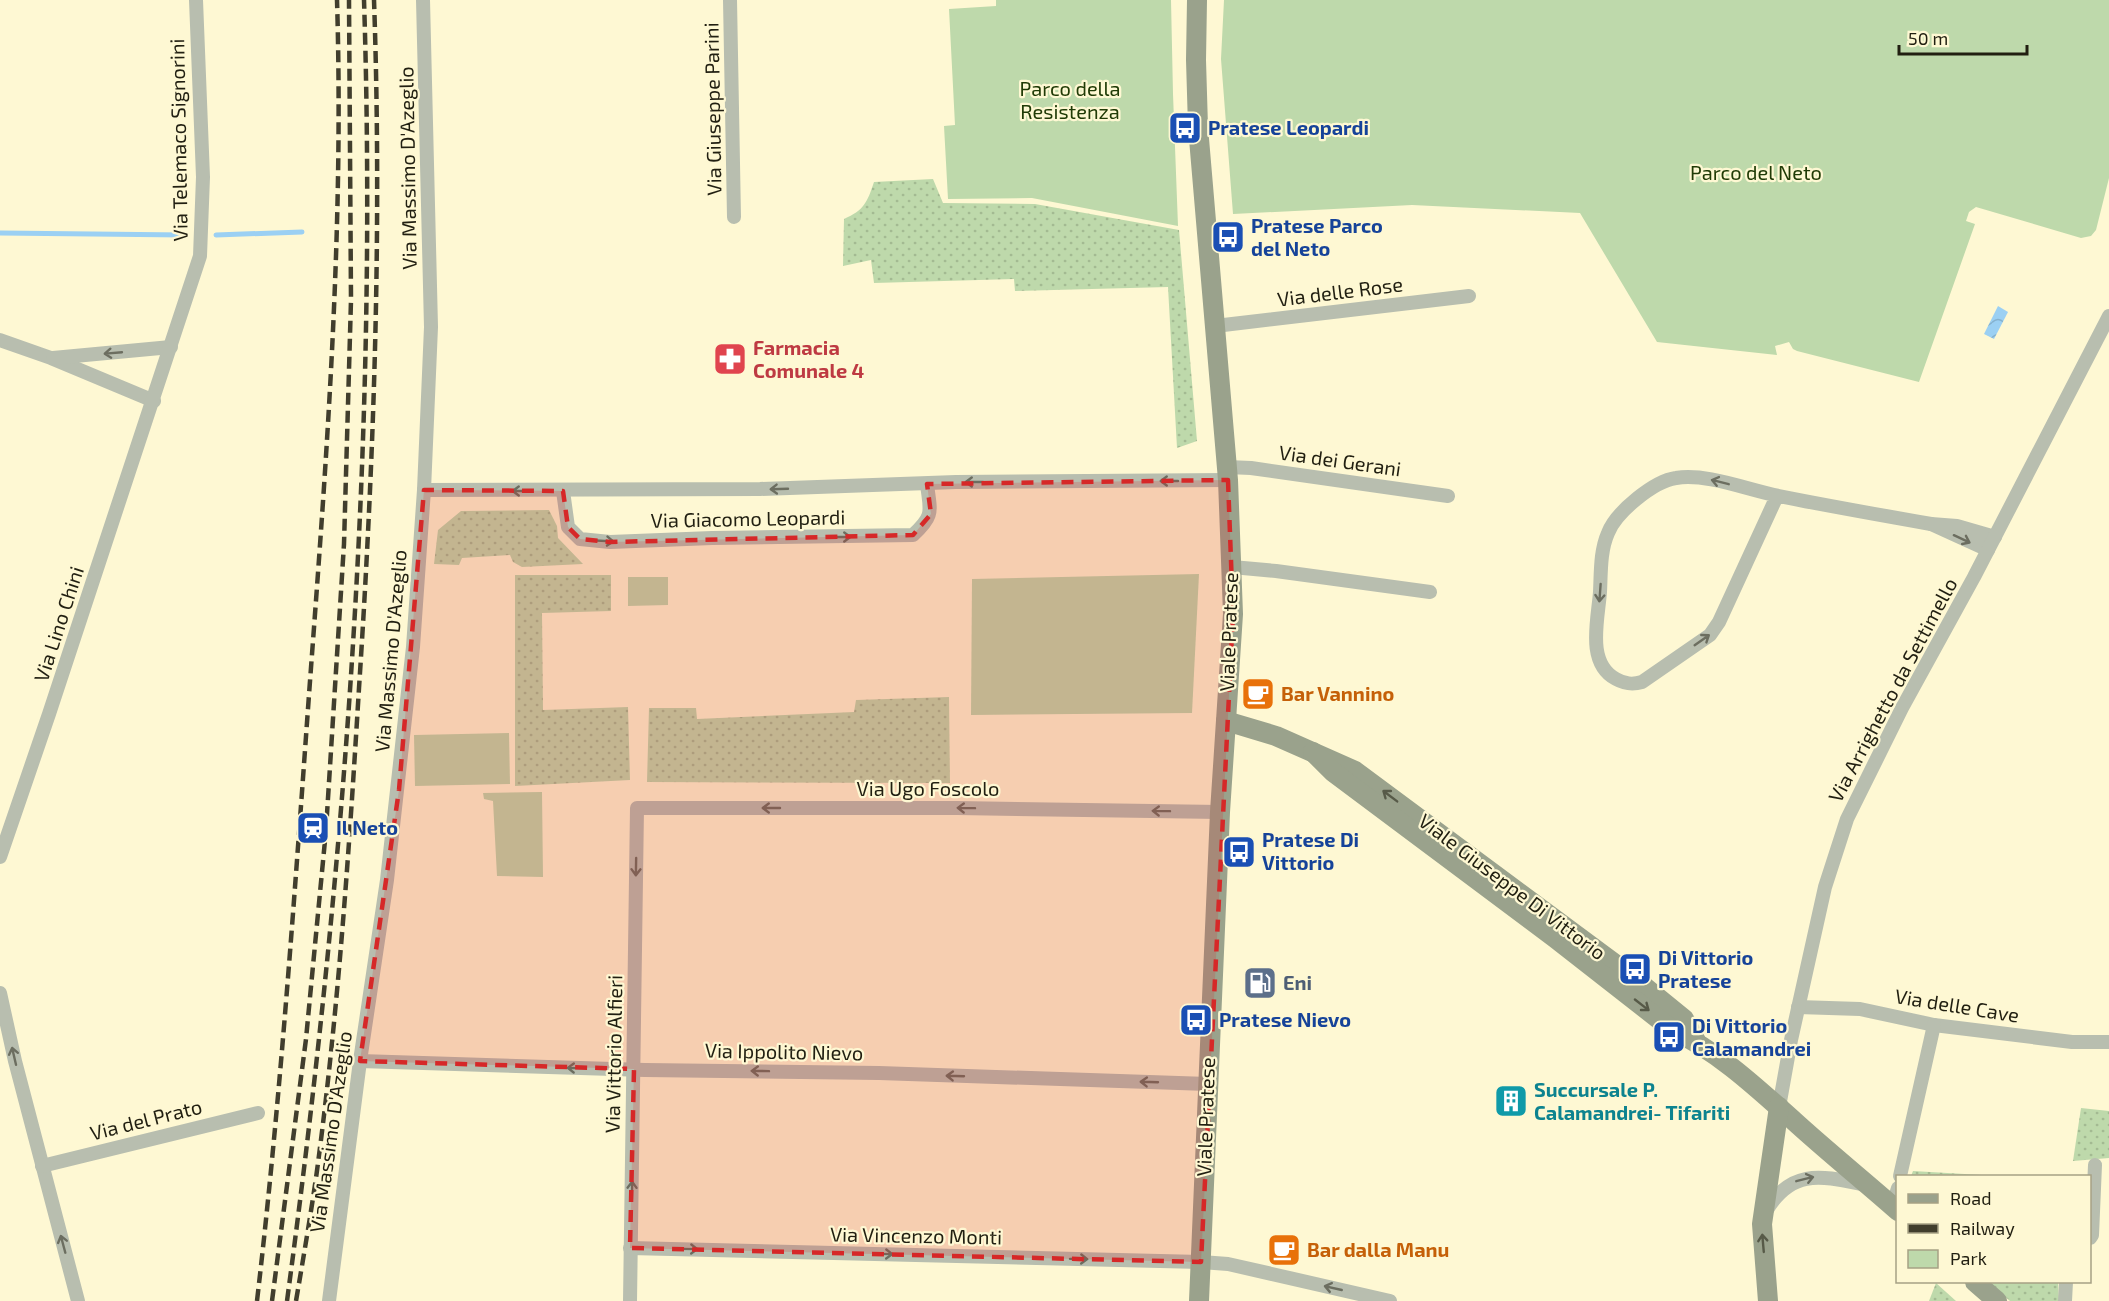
<svg xmlns="http://www.w3.org/2000/svg" width="2109" height="1301" viewBox="0 0 2109 1301" font-family="'Exo 2',sans-serif">
	<defs>
		<pattern id="garden-dots" width="8" height="8" patternUnits="userSpaceOnUse" patternTransform="scale(1.5)"><rect width="8" height="8" fill="#bed9ab"/><path d="M2 2h.1M6 6h.1" fill="none" stroke="#a3ba92" stroke-width="1.8" stroke-linecap="round"/></pattern>
		<pattern id="water-waves" width="16" height="10" patternUnits="userSpaceOnUse" patternTransform="scale(1.5)"><rect width="16" height="10" fill="#9bd0f3"/><path d="M0 5q4-4 8 0t8 0" fill="none" stroke="#85b2cf"/></pattern>
	</defs>
	<rect width="100%" height="100%" fill="#fef8d3"/>
	<g fill="#bed9ab">
		<path d="M996,0H1171L1173,94L1178,226L1032,198L948,199L944,126L955,125L949,9L996,6Z"/>
		<path d="M1224,0H2109V178L2096,230L2091,236L2081,238L1976,207L1969,212L1966,221L1975,224L1919,382L1797,351L1793,349L1789,342L1775,346L1777,355L1657,342L1580,213L1412,205L1233,214L1221,59Z"/>
		<path d="M1199,574L1192,713L971,715L972,579Z"/>
		<path d="M628,577H668V605L628,606Z"/>
		<path d="M509,733L510,784L415,786L414,735Z"/>
		<path d="M542,792L543,877L497,876L493,801L484,799L483,793Z"/>
	</g>
	<g fill="url(#garden-dots)">
		<path d="M933,179L943,203L1035,204L1179,230L1197,441L1177,448L1168,287L1015,291L1014,279L874,283L871,260L843,266L844,219C864,210 867,203 874,182Z"/>
		<path d="M549,510L557,526L558,538L583,564L522,567L513,562L510,555L462,558L459,565L434,564L438,530L461,511Z"/>
		<path d="M515,575H611V611L542,613L543,710L628,707L630,780L515,786Z"/>
		<path d="M949,697L950,783L647,782L649,708H696L697,719L854,712L856,700Z"/>
		<path d="M2081,1108L2109,1111V1158L2073,1161Z"/>
		<path d="M1913,1171L1999,1176H1911Z"/>
		<path d="M1989,1282H2058L2059,1301H2010Z"/>
		<path d="M1936,1283L1956,1301H1929Z"/>
	</g>
	<path fill="url(#water-waves)" d="M1998,306L2008,312L1994,339L1984,334Z"/>
	<g fill="none" stroke-linecap="round" stroke-linejoin="round">
		<g stroke="#9bd0f3" stroke-width="5">
			<path d="M0,233L185,235"/>
			<path d="M216,235L302,232"/>
		</g>
		<g stroke="#b8beaf" stroke-width="14">
			<path d="M730,0L734,217"/>
			<path d="M1215,326L1469,296"/>
			<path d="M0,340L51,358L154,401"/>
			<path d="M53,358L171,347"/>
			<path d="M1227,467L1251,468L1448,496"/>
			<path d="M424,490L760,489L956,482L1228,480"/>
			<path d="M563,491L568,527L580,539L610,542L712,538L913,535C935,515 930,511 927,484"/>
			<path d="M1777,496L1719,622L1710,635L1642,682C1632,685 1625,684 1616,679C1586,663 1598,620 1600,592C1601,573 1600,551 1608,533C1616,512 1654,481 1676,478C1707,473 1748,490 1779,496C1829,506 1880,515 1931,524"/>
			<path d="M1988,550L1931,524L1957,526L1995,537"/>
			<path d="M1232,567L1276,571L1430,592"/>
			<path d="M0,857L49,714L200,256L203,177L196,0"/>
			<path d="M0,993L15,1061L78,1301"/>
			<path d="M1798,1007L1860,1009L1934,1025L2072,1042H2109"/>
			<path d="M360,1061L645,1070L879,1073L1208,1084"/>
			<path d="M1779,1107L1791,1040L1825,887L1847,819L1902,708L1974,577L2109,316"/>
			<path d="M42,1166L258,1113"/>
			<path d="M1900,1176L1934,1025"/>
			<path d="M1892,1207L1898,1188"/>
			<path d="M1765,1213C1791,1167 1822,1176 1866,1185"/>
			<path d="M2090,1238L2092,1235L2095,1165"/>
			<path d="M630,1248L1201,1262L1228,1264L1390,1301"/>
			<path d="M329,1301L360,1061L387,880L413,647L424,490L431,327L423,0"/>
			<path d="M630,1301L637,808H957L1220,812"/>
			<path d="M2065,1301L2066,1282"/>
		</g>
		<g stroke="#9aa28c" stroke-width="20">
			<path d="M1197,0L1196,60L1198,127L1228,480L1233,614L1220,812L1199,1301"/>
			<path d="M1226,721L1276,736L1355,771L1630,975L1684,1019L1696,1041"/>
			<path d="M1313,752L1333,772L1555,938L1674,1031C1719,1052 1757,1088 1794,1121C1828,1152 1864,1181 1898,1211"/>
			<path d="M1975,1282L1997,1301"/>
			<path d="M1768,1301L1762,1224L1779,1107"/>
		</g>
		<g stroke="#413e2d" stroke-width="4.5" stroke-dasharray="12 6" stroke-linecap="butt">
			<path d="M257,1301C281,1095 295,888 310,681C327,454 344,227 337,0"/>
			<path d="M272,1301L306,1039L326,830L344,544L351,300L349,0"/>
			<path d="M287,1301C345,870 378,435 364,0"/>
			<path d="M296,1301C303,1260 310,1219 316,1178C338,1016 349,852 359,688C374,459 382,229 374,0"/>
		</g>
	</g>
	<defs><path id="oneway-shaft" d="M-6 0H5M1.5-3L5.5 0L1.5 3" fill="none" stroke-width="1.6" stroke-linecap="round" stroke-linejoin="round" transform="scale(1.5)"/></defs>
	<g stroke="#6c6e60">
		<use href="#oneway-shaft" transform="translate(113 353) rotate(175)"/>
		<use href="#oneway-shaft" transform="translate(1169 481) rotate(180)"/>
		<use href="#oneway-shaft" transform="translate(974 482) rotate(180)"/>
		<use href="#oneway-shaft" transform="translate(1720 482) rotate(-166)"/>
		<use href="#oneway-shaft" transform="translate(779 489) rotate(178)"/>
		<use href="#oneway-shaft" transform="translate(521 491) rotate(180)"/>
		<use href="#oneway-shaft" transform="translate(842 537)"/>
		<use href="#oneway-shaft" transform="translate(1962 539) rotate(25)"/>
		<use href="#oneway-shaft" transform="translate(605 541) rotate(3)"/>
		<use href="#oneway-shaft" transform="translate(1600 593) rotate(94)"/>
		<use href="#oneway-shaft" transform="translate(1702 640) rotate(-35)"/>
		<use href="#oneway-shaft" transform="translate(771 808) rotate(180)"/>
		<use href="#oneway-shaft" transform="translate(966 808) rotate(-179)"/>
		<use href="#oneway-shaft" transform="translate(1161 811) rotate(-179)"/>
		<use href="#oneway-shaft" transform="translate(636 867) rotate(91)"/>
		<use href="#oneway-shaft" transform="translate(14 1056) rotate(-103)"/>
		<use href="#oneway-shaft" transform="translate(576 1068) rotate(-179)"/>
		<use href="#oneway-shaft" transform="translate(760 1071) rotate(-179)"/>
		<use href="#oneway-shaft" transform="translate(955 1076) rotate(-178)"/>
		<use href="#oneway-shaft" transform="translate(1149 1082) rotate(-178)"/>
		<use href="#oneway-shaft" transform="translate(1805 1179) rotate(-14)"/>
		<use href="#oneway-shaft" transform="translate(632 1190) rotate(-89)"/>
		<use href="#oneway-shaft" transform="translate(63 1244) rotate(-105)"/>
		<use href="#oneway-shaft" transform="translate(689 1249) rotate(1)"/>
		<use href="#oneway-shaft" transform="translate(884 1254) rotate(1)"/>
		<use href="#oneway-shaft" transform="translate(1079 1259) rotate(1)"/>
		<use href="#oneway-shaft" transform="translate(1333 1288) rotate(-167)"/>
	</g>
	<g stroke="#575a48">
		<use href="#oneway-shaft" transform="translate(1390 796) rotate(-143)"/>
		<use href="#oneway-shaft" transform="translate(1642 1005) rotate(38)"/>
		<use href="#oneway-shaft" transform="translate(1763 1243) rotate(-95)"/>
	</g>
	<path fill="#d62828" fill-opacity="0.2" stroke="#d62828" stroke-width="4.5" stroke-dasharray="12 8" stroke-linejoin="round" d="M1228,480L1233,614L1201,1262L630,1248L634,1069L360,1061L399,790L424,490L563,491L568,527L580,539L610,542L913,535L931,514L927,484Z"/>
	<defs>
		<g id="bus-square" transform="scale(1.725)"><rect x="-9" y="-9" width="18" height="18" rx="4" fill="#1a4fb4" stroke="#fef8d3"/><path d="M-5-6H5V4H4V6H2V4H-2V6H-4V4H-5ZM-3.5-4V0h7V-4ZM-3.5 1.2v1.5H-2V1.2ZM2 1.2v1.5H3.5V1.2Z" fill="#fff"/></g>
		<g id="pharmacy-square" transform="scale(1.725)"><rect x="-9" y="-9" width="18" height="18" rx="4" fill="#e0444e" stroke="#fef8d3"/><path d="M-2-6h4v4h4v4h-4v4h-4v-4h-4v-4h4Z" fill="#fff"/></g>
		<g id="cafe-square" transform="scale(1.725)"><rect x="-9" y="-9" width="18" height="18" rx="4" fill="#e8710a" stroke="#fef8d3"/><path d="M-5.5-4.5H6V0H3Q3 3.5 0 3.5H-2.5Q-5.5 3.5-5.5 0ZM3-3.2v2h1.7v-2ZM-6 4.5H4V6H-6Z" fill="#fff"/></g>
		<g id="station-square" transform="scale(1.725)"><rect x="-9" y="-9" width="18" height="18" rx="4" fill="#1a4fb4" stroke="#fef8d3"/><path d="M-3-6H3Q5-6 5-4V2Q5 4 3 4L4.5 6H3L1.5 4h-3L-3 6H-4.5L-3 4Q-5 4-5 2V-4Q-5-6-3-6ZM-3.5-4v3h7v-3ZM-3.5 1v1.5H-2V1ZM2 1v1.5H3.5V1Z" fill="#fff"/></g>
		<g id="fuel-square" transform="scale(1.725)"><rect x="-9" y="-9" width="18" height="18" rx="4" fill="#5c6f8a" stroke="#fef8d3"/><path d="M-5.5-6h7V0h2V4h1.3V-2.5L3-4.5l.8-.8L6-3V5H2.5V1h-1V6h-7ZM-4.2-4.7v3.2H.2V-4.7Z" fill="#fff"/></g>
		<g id="building-square" transform="scale(1.725)"><rect x="-9" y="-9" width="18" height="18" rx="4" fill="#0f9aa8" stroke="#fef8d3"/><path d="M-4-6H4V6H1V3H-1V6H-4ZM-2.5-4.3h1.7v1.8h-1.7ZM.8-4.3h1.7v1.8H.8ZM-2.5-1h1.7V.8h-1.7ZM.8-1h1.7V.8H.8Z" fill="#fff"/></g>
	</defs>
	<g fill-rule="evenodd">
		<use href="#bus-square" x="1185" y="128"/>
		<use href="#bus-square" x="1228" y="237"/>
		<use href="#pharmacy-square" x="730" y="359"/>
		<use href="#cafe-square" x="1258" y="694"/>
		<use href="#station-square" x="313" y="828"/>
		<use href="#bus-square" x="1239" y="852"/>
		<use href="#bus-square" x="1635" y="969"/>
		<use href="#fuel-square" x="1260" y="983"/>
		<use href="#bus-square" x="1196" y="1020"/>
		<use href="#bus-square" x="1669" y="1037"/>
		<use href="#building-square" x="1511" y="1101"/>
		<use href="#cafe-square" x="1284" y="1250"/>
	</g>
	<g text-anchor="middle" stroke-width="4.5" stroke-linejoin="round" paint-order="stroke">
		<g font-size="20" fill="#203b06" stroke="#fef8d3">
			<text x="1070" y="96">Parco della<tspan x="1070" dy="23">Resistenza</tspan></text>
			<text x="1756" y="180">Parco del Neto</text>
		</g>
		<g font-size="20" fill="#211f11" stroke="#fef8d3">
			<text transform="translate(713 109) rotate(-91)" y="7">Via Giuseppe Parini</text>
			<text transform="translate(179 140) rotate(-91)" y="7">Via Telemaco Signorini</text>
			<text transform="translate(408 168) rotate(-91)" y="7">Via Massimo D'Azeglio</text>
			<text transform="translate(1340 292) rotate(-7)" y="7">Via delle Rose</text>
			<text transform="translate(1340 461) rotate(8)" y="7">Via dei Gerani</text>
			<text transform="translate(748 519) rotate(-1)" y="7">Via Giacomo Leopardi</text>
			<text transform="translate(59 624) rotate(-72)" y="7">Via Lino Chini</text>
			<text transform="translate(1229 632) rotate(-88)" y="7">Viale Pratese</text>
			<text transform="translate(391 651) rotate(-85)" y="7">Via Massimo D'Azeglio</text>
			<text transform="translate(1893 690) rotate(-62)" y="7">Via Arrighetto da Settimello</text>
			<text x="928" y="796">Via Ugo Foscolo</text>
			<text transform="translate(1512 887) rotate(37)" y="7">Viale Giuseppe Di Vittorio</text>
			<text transform="translate(1957 1006) rotate(9)" y="7">Via delle Cave</text>
			<text transform="translate(784 1052) rotate(1)" y="7">Via Ippolito Nievo</text>
			<text transform="translate(614 1054) rotate(-89)" y="7">Via Vittorio Alfieri</text>
			<text transform="translate(1206 1117) rotate(-88)" y="7">Viale Pratese</text>
			<text transform="translate(146 1120) rotate(-14)" y="7">Via del Prato</text>
			<text transform="translate(331 1132) rotate(-82)" y="7">Via Massimo D'Azeglio</text>
			<text transform="translate(916 1236) rotate(1)" y="7">Via Vincenzo Monti</text>
		</g>
		<g font-size="20" font-weight="bold" fill="#164399" stroke="#fef8d3" text-anchor="start">
			<text x="1208" y="135">Pratese Leopardi</text>
			<text x="1251" y="233">Pratese Parco<tspan x="1251" dy="23">del Neto</tspan></text>
			<text x="336" y="835">Il Neto</text>
			<text x="1262" y="847">Pratese Di<tspan x="1262" dy="23">Vittorio</tspan></text>
			<text x="1658" y="965">Di Vittorio<tspan x="1658" dy="23">Pratese</tspan></text>
			<text x="1219" y="1027">Pratese Nievo</text>
			<text x="1692" y="1033">Di Vittorio<tspan x="1692" dy="23">Calamandrei</tspan></text>
		</g>
		<g font-size="20" font-weight="bold" fill="#be3a42" stroke="#fef8d3" text-anchor="start">
			<text x="753" y="355">Farmacia<tspan x="753" dy="23">Comunale 4</tspan></text>
		</g>
		<g font-size="20" font-weight="bold" fill="#c56008" stroke="#fef8d3" text-anchor="start">
			<text x="1281" y="701">Bar Vannino</text>
			<text x="1307" y="1257">Bar dalla Manu</text>
		</g>
		<g font-size="20" font-weight="bold" fill="#4e5e75" stroke="#fef8d3" text-anchor="start">
			<text x="1283" y="990">Eni</text>
		</g>
		<g font-size="20" font-weight="bold" fill="#0d838f" stroke="#fef8d3" text-anchor="start">
			<text x="1534" y="1097">Succursale P.<tspan x="1534" dy="23">Calamandrei- Tifariti</tspan></text>
		</g>
	</g>
	<rect x="1896" y="1175" width="195" height="108" fill="#fef8d3" stroke="#a6a185" stroke-width="1.5"/>
	<rect x="1908" y="1194" width="30" height="9" fill="#9aa28c" stroke="#a6a185" stroke-width="1.5"/>
	<text x="1950" y="1205" font-size="18" fill="#211f11">Road</text>
	<rect x="1908" y="1224" width="30" height="9" fill="#413e2d" stroke="#a6a185" stroke-width="1.5"/>
	<text x="1950" y="1235" font-size="18" fill="#211f11">Railway</text>
	<rect x="1908" y="1250" width="30" height="18" fill="#bed9ab" stroke="#a6a185" stroke-width="1.5"/>
	<text x="1950" y="1265" font-size="18" fill="#211f11">Park</text>
	<path d="M1899 45v9h128v-9" fill="none" stroke="#211f11" stroke-width="3"/>
	<text x="1908" y="45" font-size="18" fill="#211f11" stroke="#fef8d3" stroke-width="4.5" paint-order="stroke">50 m</text>
</svg>
